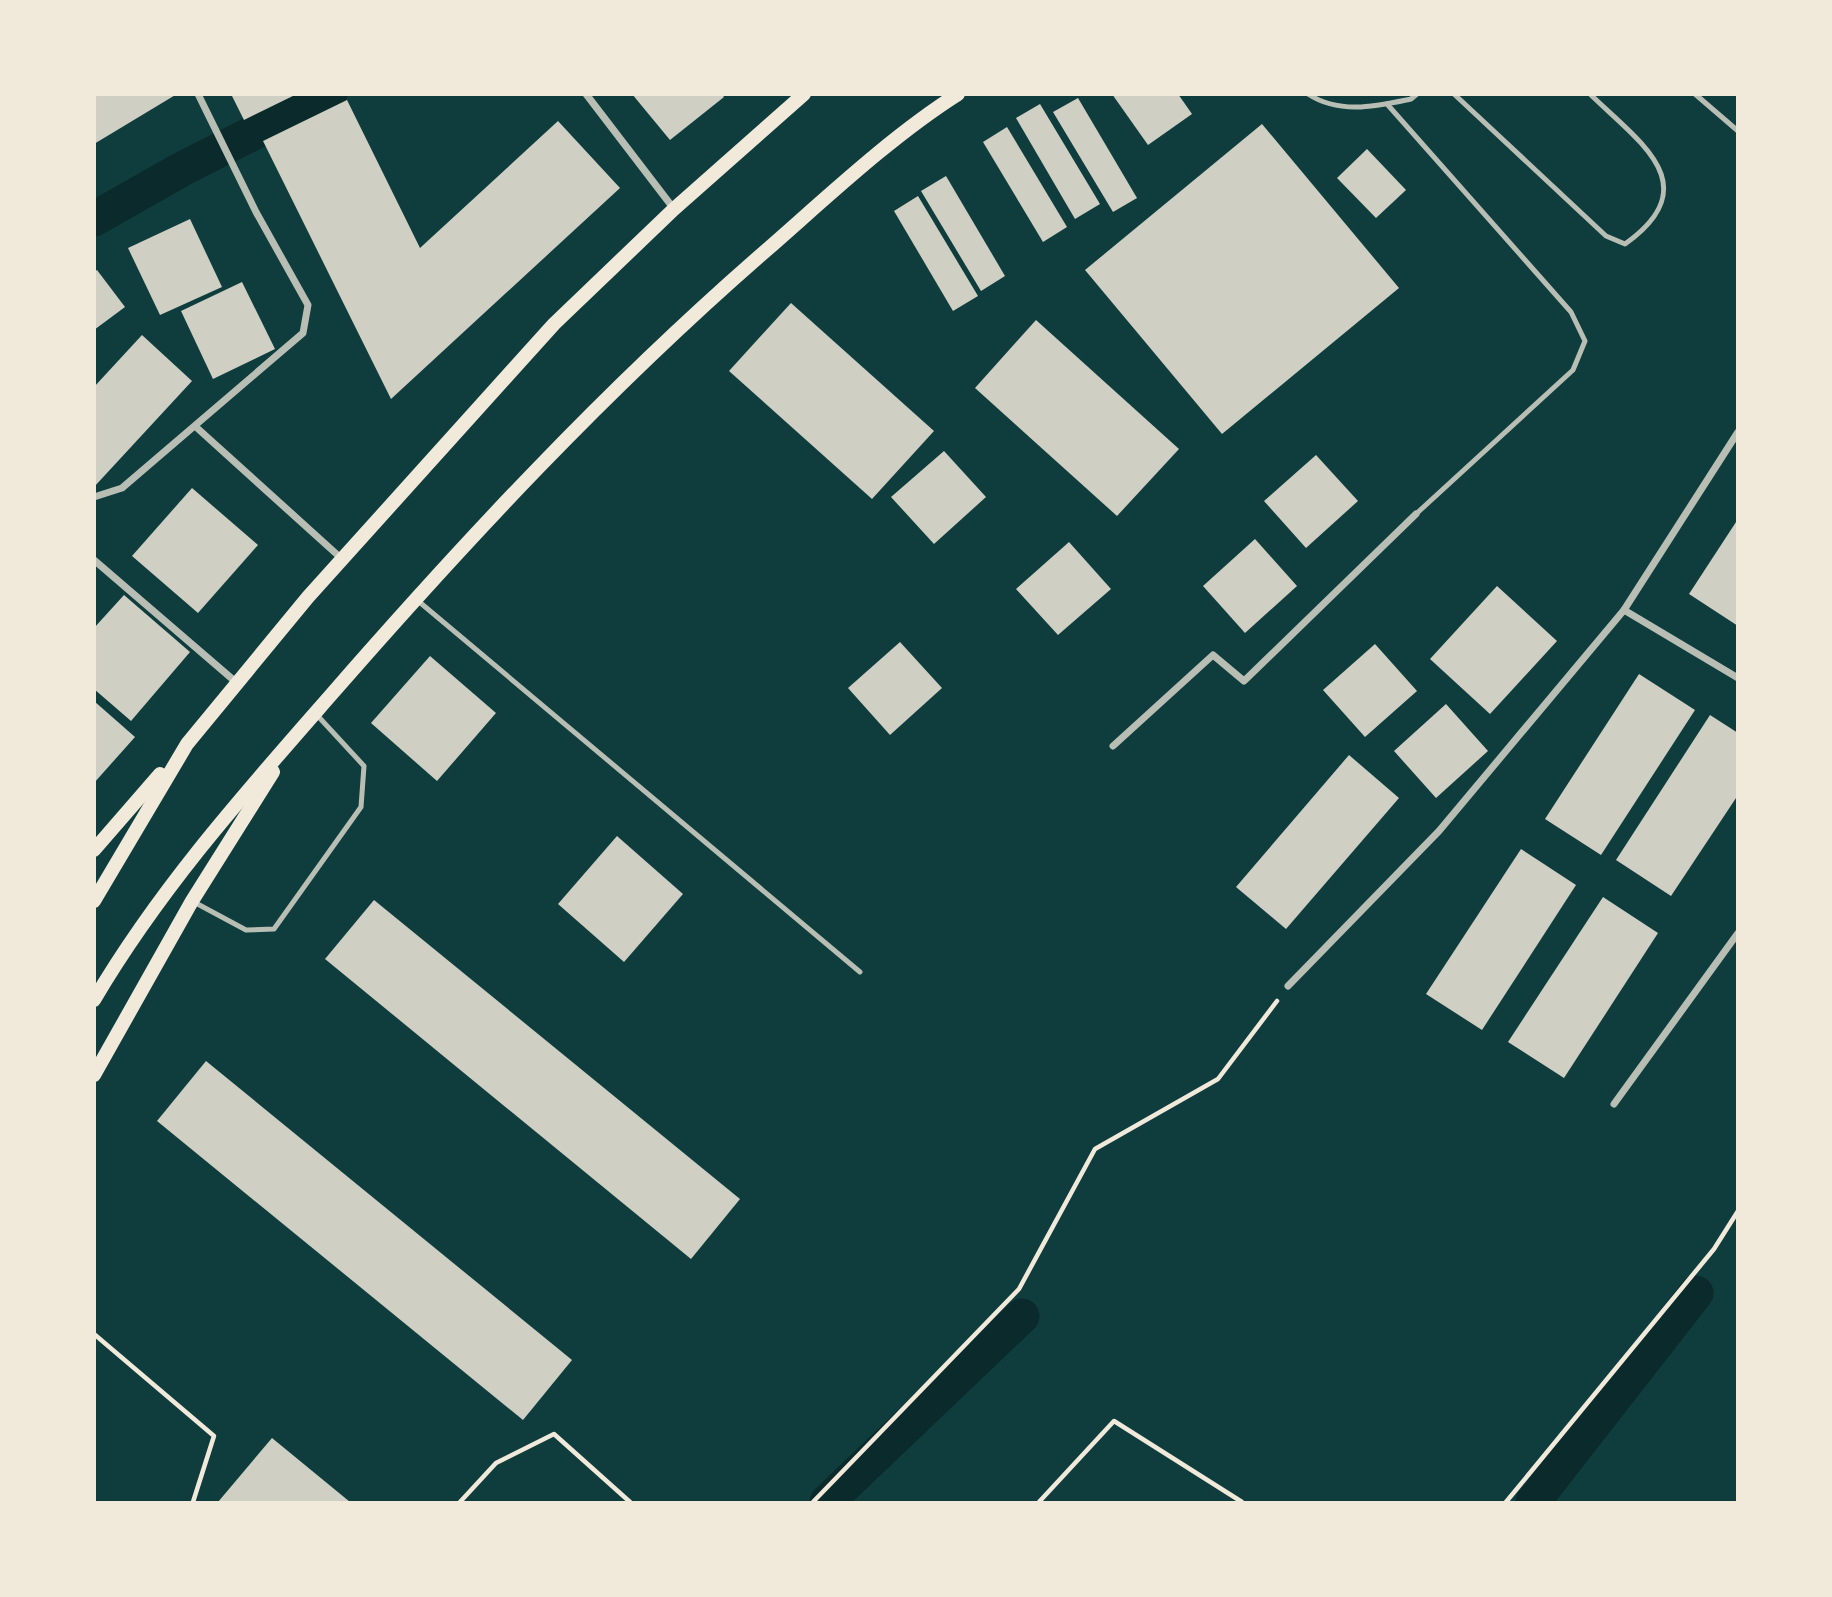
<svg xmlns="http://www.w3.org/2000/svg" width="1832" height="1597" viewBox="0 0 1832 1597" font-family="'Fira Sans Condensed',sans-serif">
	<rect width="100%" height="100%" fill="#0f3d3e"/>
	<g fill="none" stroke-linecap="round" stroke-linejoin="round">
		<g stroke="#0a2a2b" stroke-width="35">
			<path d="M94,219L182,169L330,94"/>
			<path d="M827,1502L1022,1316"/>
			<path d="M1533,1502L1696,1293"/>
		</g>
	</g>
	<g fill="#cfcfc3">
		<path d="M94,94H177L94,144Z"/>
		<path d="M231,94H297L244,120Z"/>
		<path d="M632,94H722L724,97L670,140Z"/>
		<path d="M1112,94H1178L1192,114L1148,145Z"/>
		<path d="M1078,98L1137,198L1113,212L1053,112Z"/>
		<path d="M347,100L420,248L558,121L620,188L391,399L263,141Z"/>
		<path d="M1040,104L1100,204L1075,219L1016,118Z"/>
		<path d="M1262,124L1399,288L1222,434L1085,270Z"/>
		<path d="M1007,127L1067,227L1043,242L983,142Z"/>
		<path d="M1367,149L1406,190L1376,218L1337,178Z"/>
		<path d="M946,176L1005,276L981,291L921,191Z"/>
		<path d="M918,196L978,296L953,311L894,211Z"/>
		<path d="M190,219L222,287L160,315L128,248Z"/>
		<path d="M97,270L125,307L94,330V272Z"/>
		<path d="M242,282L275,349L213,379L181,311Z"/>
		<path d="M791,303L934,431L872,499L729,371Z"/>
		<path d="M1036,320L1179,449L1117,516L975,388Z"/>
		<path d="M142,335L192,381L94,487V387Z"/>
		<path d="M944,451L986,497L934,544L891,497Z"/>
		<path d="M1316,455L1358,501L1306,548L1264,501Z"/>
		<path d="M192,488L258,545L198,613L132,556Z"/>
		<path d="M1738,519V626L1689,594Z"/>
		<path d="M1255,539L1297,586L1245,633L1203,586Z"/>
		<path d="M1069,542L1111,589L1058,635L1016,589Z"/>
		<path d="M1497,586L1557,641L1490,714L1430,659Z"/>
		<path d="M124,595L190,652L131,721L94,689V628Z"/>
		<path d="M900,642L942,688L890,735L848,688Z"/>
		<path d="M1375,644L1417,691L1365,737L1323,690Z"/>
		<path d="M430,656L496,713L437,781L371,723Z"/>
		<path d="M1639,674L1695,710L1601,855L1545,819Z"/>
		<path d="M94,701L135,737L94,783Z"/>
		<path d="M1446,704L1488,751L1436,798L1394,751Z"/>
		<path d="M1710,715L1738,733V795L1671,896L1616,860Z"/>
		<path d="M1349,755L1399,798L1286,929L1236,887Z"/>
		<path d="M617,836L683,894L624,962L558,904Z"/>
		<path d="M1521,849L1576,885L1482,1030L1426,994Z"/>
		<path d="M1603,897L1658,933L1564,1078L1508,1042Z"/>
		<path d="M374,900L740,1199L691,1259L325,959Z"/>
		<path d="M206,1061L572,1360L523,1420L157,1121Z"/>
		<path d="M272,1438L350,1502H218Z"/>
	</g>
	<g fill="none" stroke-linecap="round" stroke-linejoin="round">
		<g stroke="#f1e9da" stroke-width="4.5">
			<path d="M94,1334L214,1436L193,1502"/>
			<path d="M460,1502L496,1463L554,1434L630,1502"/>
			<path d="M813,1502L1019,1289L1095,1149L1218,1079L1277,1001"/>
			<path d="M1039,1502L1114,1421L1242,1502"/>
			<path d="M1506,1502L1714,1249L1738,1211"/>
		</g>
		<g stroke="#b8beb3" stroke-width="5">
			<path d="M1308,94C1340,115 1377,106 1411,99L1417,94"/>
			<path d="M1454,94L1606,236L1625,244C1708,185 1639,142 1590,94"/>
			<path d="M1695,94L1738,131"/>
			<path d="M1387,104L1571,312L1585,341L1573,370L1416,514"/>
			<path d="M417,600L860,972"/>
			<path d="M192,901L246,930L274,929L361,807L364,766L316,714"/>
		</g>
		<g stroke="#b8beb3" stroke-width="7">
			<path d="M586,94L674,209"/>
			<path d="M196,427L342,559"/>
			<path d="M94,497L122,488L303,333L308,305L256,212L198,94"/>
			<path d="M94,560L237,683"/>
			<path d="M1624,610L1738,678"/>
			<path d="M1113,746L1213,655L1244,681L1416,514"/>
			<path d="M1288,986L1439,831L1624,610L1738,432"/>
			<path d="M1614,1104L1738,933"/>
		</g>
		<g stroke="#f1e9da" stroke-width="14">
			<path d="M94,850L160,774"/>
			<path d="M94,901L187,744L308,597L554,324L674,209L804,94"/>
			<path d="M94,1000C160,888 245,793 330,696C466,540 606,390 762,254C823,201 890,137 958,94"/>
			<path d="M94,1075L192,901L273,772"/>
		</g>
	</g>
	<rect width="1832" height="1597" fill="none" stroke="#f1e9da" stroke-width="192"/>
</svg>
